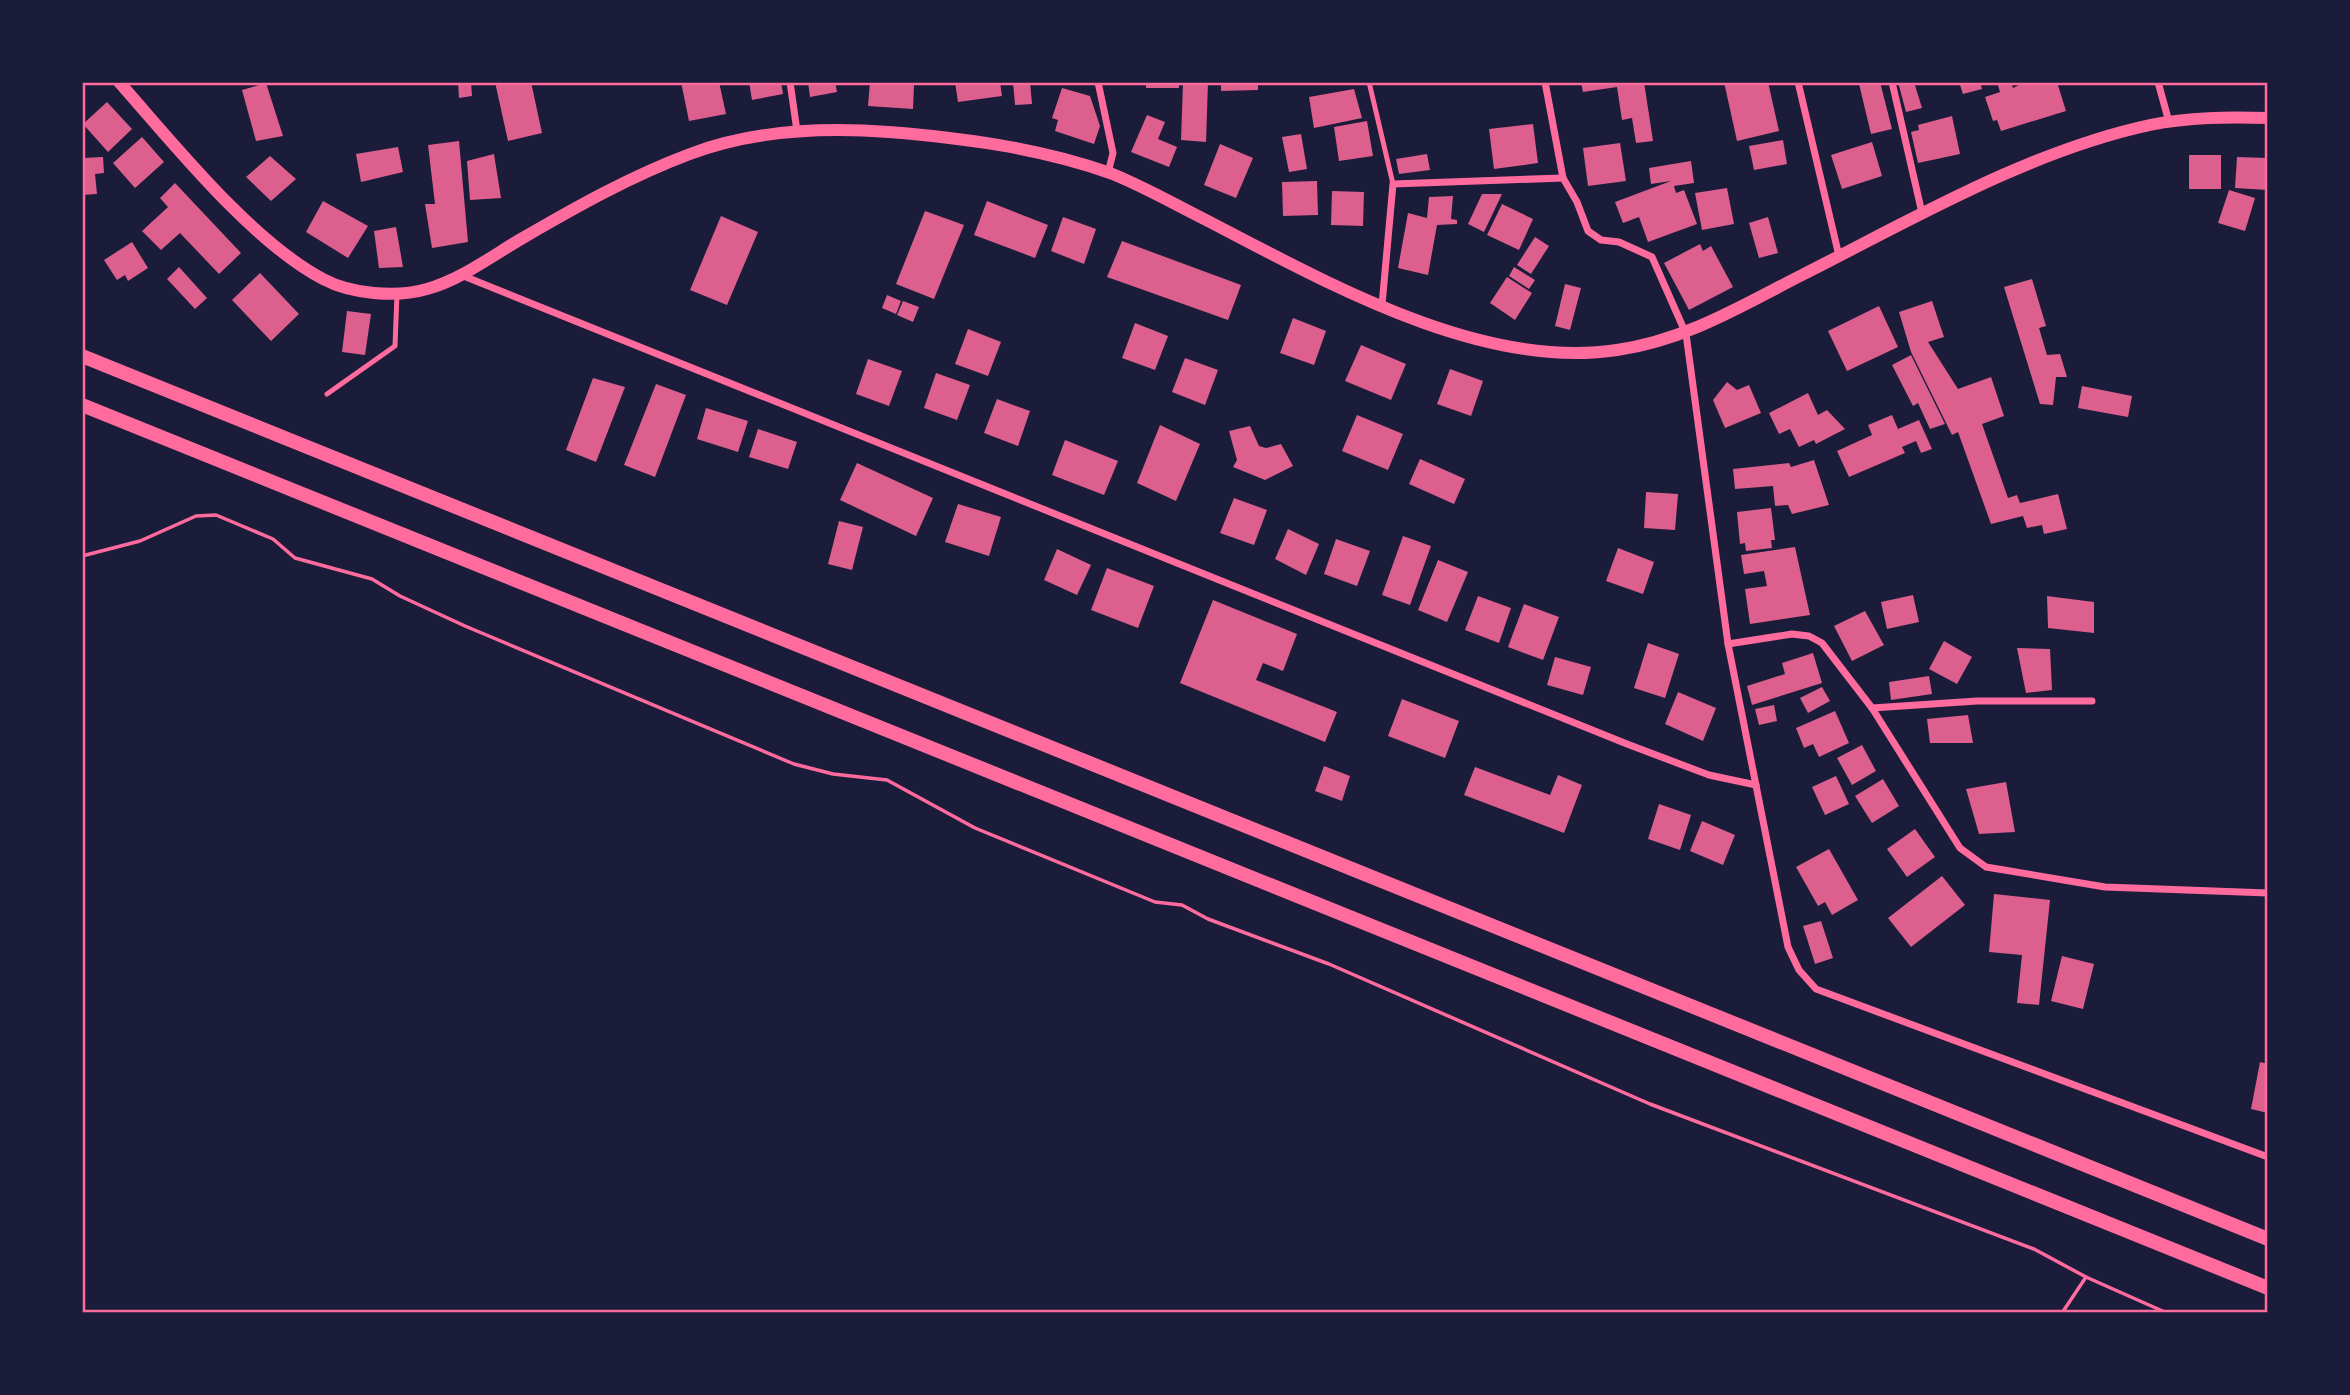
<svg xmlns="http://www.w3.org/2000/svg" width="2350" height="1395" viewBox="0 0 2350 1395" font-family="Rubik,sans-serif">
	<rect width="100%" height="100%" fill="#1b1b3a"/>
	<g fill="#dd5f8e">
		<path d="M458,82H471L472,96L459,98Z"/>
		<path d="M495,82H531L542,133L508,141Z"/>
		<path d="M681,82H719L726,114L689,121Z"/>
		<path d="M749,82H781L783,94L752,100Z"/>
		<path d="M808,82H835L837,92L810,97Z"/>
		<path d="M870,82L914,85L913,109L868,106Z"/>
		<path d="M955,82H1000L1002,96L958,102Z"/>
		<path d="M1013,82H1030L1032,104L1015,105Z"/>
		<rect x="1146" y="82" width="33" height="6"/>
		<path d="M1183,82H1208L1206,142L1181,140Z"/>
		<path d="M1221,82H1258V90L1221,91Z"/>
		<path d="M1581,82H1644L1653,141L1636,143L1632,118L1622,120L1617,87L1583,92Z"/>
		<path d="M1724,82H1768L1779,131L1737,141Z"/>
		<path d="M1880,82L1892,129L1871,134L1859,84Z"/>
		<path d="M1898,82H1914L1922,108L1906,112Z"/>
		<path d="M1959,82H1980L1982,89L1963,94Z"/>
		<path d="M1997,82H2011L2013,88L2025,82H2057L2066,111L2001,131L1997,120L1993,121L1985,97L2000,92Z"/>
		<path d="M266,83L283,136L256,141L242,90Z"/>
		<path d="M1062,88L1090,96L1100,126L1094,144L1055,131L1058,120L1052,118Z"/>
		<path d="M1354,89L1362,118L1314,128L1309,97Z"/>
		<path d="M107,102L132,129L108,152L83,124Z"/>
		<path d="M1147,115L1165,122L1158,139L1177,147L1169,167L1131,152Z"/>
		<path d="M1952,116L1960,154L1918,163L1911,132L1919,130L1918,125Z"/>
		<path d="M1367,121L1373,156L1339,161L1334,127Z"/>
		<path d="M1533,124L1538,163L1494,169L1489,129Z"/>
		<path d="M1301,134L1307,169L1289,172L1282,137Z"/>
		<path d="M142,137L164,162L135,188L113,163Z"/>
		<path d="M1783,140L1787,164L1754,170L1749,146Z"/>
		<path d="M459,141L468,242L432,248L425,204H435L428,145Z"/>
		<path d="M1872,142L1882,176L1842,189L1831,155Z"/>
		<path d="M1620,143L1626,181L1588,186L1583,148Z"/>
		<path d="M1220,144L1253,158L1236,198L1204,185Z"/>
		<path d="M398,147L403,172L361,182L356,154Z"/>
		<path d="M494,154L501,198L470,200L467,161Z"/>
		<path d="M1427,154L1430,170L1399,174L1396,159Z"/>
		<rect x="2189" y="155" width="32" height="34"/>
		<path d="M270,156L296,179L271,201L246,177Z"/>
		<path d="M103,157L104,173L95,174L97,194L82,195V158Z"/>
		<path d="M2237,157L2268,158V190L2235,188Z"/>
		<path d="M1691,161L1694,183L1674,186L1676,193L1684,190L1697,224L1648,242L1639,217L1623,223L1615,202L1671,181L1651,184L1649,168Z"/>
		<path d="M1317,181L1318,215L1283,216L1282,182Z"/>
		<path d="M175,183L241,253L219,274L180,233L161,250L142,231L168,207L160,198Z"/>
		<path d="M1727,188L1734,224L1702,230L1695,193Z"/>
		<path d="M2229,190L2255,198L2245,231L2218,223Z"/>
		<path d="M1332,191L1364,192L1363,226L1331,225Z"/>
		<path d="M1482,194H1502L1484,232L1468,224Z"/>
		<path d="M1453,196L1451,219L1457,220V224L1437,225L1428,275L1398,268L1408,213L1427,218L1429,197Z"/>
		<path d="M323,201L368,226L348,258L306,232Z"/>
		<path d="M987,201L1048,225L1035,258L974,235Z"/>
		<path d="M1502,204L1533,219L1519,250L1487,235Z"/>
		<path d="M925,211L964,225L934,299L896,284Z"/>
		<path d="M721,216L758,232L727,305L690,290Z"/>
		<path d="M1063,217L1096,229L1084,264L1051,251Z"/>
		<path d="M1768,217L1778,253L1759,258L1749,223Z"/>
		<path d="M396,227L403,267L379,268L374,231Z"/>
		<path d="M1535,237L1549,246L1531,274L1517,265Z"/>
		<path d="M1122,241L1241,285L1228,320L1107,277Z"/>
		<path d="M132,242L148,268L128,281L125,275L117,280L104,260Z"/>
		<path d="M1700,244L1703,251L1711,246L1733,287L1689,310L1664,263Z"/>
		<path d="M179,267L207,298L195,309L167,279Z"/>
		<path d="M1514,267L1535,280L1529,289L1509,276Z"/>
		<path d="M260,273L299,314L271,341L232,300Z"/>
		<path d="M1507,277L1532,293L1515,320L1490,303Z"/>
		<path d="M2032,279L2046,326L2039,328L2047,355L2060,354L2067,377H2056L2053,405L2040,404L2004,287Z"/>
		<path d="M1565,284L1581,288L1570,330L1555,326Z"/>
		<path d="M887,295L901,301L896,314L882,308Z"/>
		<path d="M903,301L919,307L913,322L897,315Z"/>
		<path d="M1932,301L1944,337L1928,342L1958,389L1991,377L2004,416L1982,424L2008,498L2017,495L2020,503L2058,494L2067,529L2044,534L2042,525L2027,528L2023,516L1991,524L1958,432L1952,435L1911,352L1899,312Z"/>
		<path d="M1879,306L1898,347L1847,371L1828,331Z"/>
		<path d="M347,311L371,314L365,355L342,352Z"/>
		<path d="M1293,318L1326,331L1314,365L1280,353Z"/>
		<path d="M1135,323L1168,336L1155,370L1122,358Z"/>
		<path d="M968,329L1001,342L988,376L955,364Z"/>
		<path d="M1361,345L1406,364L1391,400L1345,381Z"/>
		<path d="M1911,355L1945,424L1930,429L1918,403L1913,406L1892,365Z"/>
		<path d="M1185,358L1218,370L1205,405L1172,392Z"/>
		<path d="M868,359L902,371L889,406L856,394Z"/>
		<path d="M1450,369L1483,381L1471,416L1437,404Z"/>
		<path d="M936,373L970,385L957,420L924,408Z"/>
		<path d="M593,378L625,387L596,462L566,450Z"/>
		<path d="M1727,382L1737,390L1749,385L1761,413L1725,428L1713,400Z"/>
		<path d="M656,384L686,395L655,477L624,465Z"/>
		<path d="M2082,386L2132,396L2128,417L2078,408Z"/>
		<path d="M1808,393L1818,415L1827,410L1845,429L1816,444L1814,440L1799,447L1790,429L1779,434L1769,413Z"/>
		<path d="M997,399L1030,411L1018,446L984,433Z"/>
		<path d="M706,408L748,421L738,452L697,439Z"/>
		<path d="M1357,415L1403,434L1388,470L1342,451Z"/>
		<path d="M1892,415L1898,429L1919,420L1932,449L1921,453L1916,441L1902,447L1905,453L1849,477L1837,451L1872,435L1868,425Z"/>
		<path d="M1160,425L1200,444L1176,501L1137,483Z"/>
		<path d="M1250,426L1259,446L1266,448L1281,444L1293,466L1265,480L1233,467L1237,460L1229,431Z"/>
		<path d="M758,429L797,442L788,469L749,457Z"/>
		<path d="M1065,440L1118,461L1104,495L1052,475Z"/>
		<path d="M1420,459L1465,479L1454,504L1409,484Z"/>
		<path d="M1814,460L1829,505L1792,514L1788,505L1775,506L1773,486L1735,489L1733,469L1789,463L1791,467Z"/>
		<path d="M857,463L933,498L916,536L840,500Z"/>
		<path d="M1646,492L1678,494L1675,530L1644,528Z"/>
		<path d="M1234,498L1267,510L1254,545L1220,533Z"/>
		<path d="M958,504L1001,517L989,556L945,542Z"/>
		<path d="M1771,508L1775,540H1771L1772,548L1746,551L1745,543L1740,544L1737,512Z"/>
		<path d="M839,521L863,527L852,570L828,564Z"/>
		<path d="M1288,529L1319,544L1306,575L1275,559Z"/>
		<path d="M1403,536L1431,546L1410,605L1382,595Z"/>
		<path d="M1336,539L1370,551L1357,586L1324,574Z"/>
		<path d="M1795,547L1810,615L1750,624L1745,589L1767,586L1764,571L1744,574L1741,555Z"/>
		<path d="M1618,548L1654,562L1643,594L1606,581Z"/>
		<path d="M1057,549L1091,565L1077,595L1044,580Z"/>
		<path d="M1438,560L1468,572L1447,622L1418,610Z"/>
		<path d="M1107,568L1154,586L1138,628L1091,610Z"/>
		<path d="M1913,595L1919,622L1887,629L1881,602Z"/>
		<path d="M1478,596L1511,608L1499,643L1465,630Z"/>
		<path d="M2047,596L2094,602V633L2048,628Z"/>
		<path d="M1213,600L1297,634L1283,671L1263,663L1256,680L1337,712L1325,742L1180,683Z"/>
		<path d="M1524,604L1559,617L1543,660L1508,647Z"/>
		<path d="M1865,611L1884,645L1852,661L1834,626Z"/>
		<path d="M1944,641L1972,657L1957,684L1929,669Z"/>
		<path d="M1648,643L1679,654L1665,698L1634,688Z"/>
		<path d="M2017,648L2050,649L2052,690L2026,693Z"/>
		<path d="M1813,653L1822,683L1752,705L1747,686L1785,674L1782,663Z"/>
		<path d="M1555,657L1591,667L1583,695L1547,685Z"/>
		<path d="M1929,676L1932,694L1891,700L1889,682Z"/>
		<path d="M1822,687L1830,701L1808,713L1800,698Z"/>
		<path d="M1678,692L1716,708L1703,741L1665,724Z"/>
		<path d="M1402,699L1459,721L1445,758L1388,736Z"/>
		<path d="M1774,705L1777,721L1759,725L1755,709Z"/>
		<path d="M1835,711L1849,743L1819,757L1813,744L1804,748L1796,728Z"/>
		<path d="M1968,715L1973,743H1930L1927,719Z"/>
		<path d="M1862,745L1876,771L1852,785L1837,758Z"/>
		<path d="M1324,766L1350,776L1342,801L1315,791Z"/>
		<path d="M1475,767L1550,795L1558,775L1582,785L1564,833L1464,795Z"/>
		<path d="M1836,776L1849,804L1825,815L1812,787Z"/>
		<path d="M1883,779L1899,806L1872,823L1855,796Z"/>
		<path d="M2006,782L2015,832L1979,834L1966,789Z"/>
		<path d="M1659,804L1691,815L1680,850L1648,839Z"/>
		<path d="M1702,821L1735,835L1723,865L1690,851Z"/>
		<path d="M1915,829L1935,857L1907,877L1887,849Z"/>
		<path d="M1829,849L1858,900L1832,915L1825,902L1818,906L1796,867Z"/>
		<path d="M1942,876L1965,905L1911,947L1888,918Z"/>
		<path d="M1994,894L2050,900L2039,1005L2017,1003L2022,955L1989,952Z"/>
		<path d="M1821,921L1833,958L1815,964L1803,926Z"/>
		<path d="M2062,956L2094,964L2083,1009L2051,1001Z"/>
		<path d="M2260,1062L2268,1064V1113L2251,1109Z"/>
	</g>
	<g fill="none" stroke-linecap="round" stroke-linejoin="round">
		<g stroke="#ff6b9d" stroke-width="3.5">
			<path d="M82,556L140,541L196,516L216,515L273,539L295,558L372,579L400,596L465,626L794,764L833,774L887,780L975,828L1155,902L1182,905L1208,919L1329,964L1650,1104L2034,1249L2086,1277L2167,1313"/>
			<path d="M2062,1313L2086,1277"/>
		</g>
		<g stroke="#ff6b9d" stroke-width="5">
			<path d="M1369,82L1393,184"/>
			<path d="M327,394L395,346L397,294"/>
		</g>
		<g stroke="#ff6b9d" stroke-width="7">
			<path d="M790,82L797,131"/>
			<path d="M1098,82L1113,153L1108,173"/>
			<path d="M1545,82L1563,178L1577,202L1588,231L1601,240L1619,242L1652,257L1686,334L1728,644L1788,947L1799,970L1816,989L2268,1157"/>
			<path d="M1798,82L1839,256"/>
			<path d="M1892,82L1922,213"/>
			<path d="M2158,82L2169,122"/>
			<path d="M461,275L1627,744L1709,775L1756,785"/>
			<path d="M1382,305L1393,184L1563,178"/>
			<path d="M1728,644L1792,634L1809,636L1822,643L1872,708L1960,848L1986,867L2105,887L2268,893"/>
			<path d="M1872,708L1977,701H2092"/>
		</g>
		<path stroke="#ff6b9d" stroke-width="12" d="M119,82C174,144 251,241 323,279C351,294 396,298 427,289C460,280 492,256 521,239C576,207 631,176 690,154C753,130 823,127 889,132C963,138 1040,148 1110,173C1143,186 1174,204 1206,220C1324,281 1481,371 1617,350C1686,340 1741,306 1802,275C1911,220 2029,151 2150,125C2189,117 2228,117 2268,118"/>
		<g stroke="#ff6b9d" stroke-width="14">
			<path d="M82,356L2268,1239"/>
			<path d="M82,405L2268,1288"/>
		</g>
	</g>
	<rect width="2350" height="1395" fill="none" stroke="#1b1b3a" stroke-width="168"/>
	<rect x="84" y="84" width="2182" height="1227" fill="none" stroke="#ff6b9d" stroke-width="2.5"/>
</svg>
